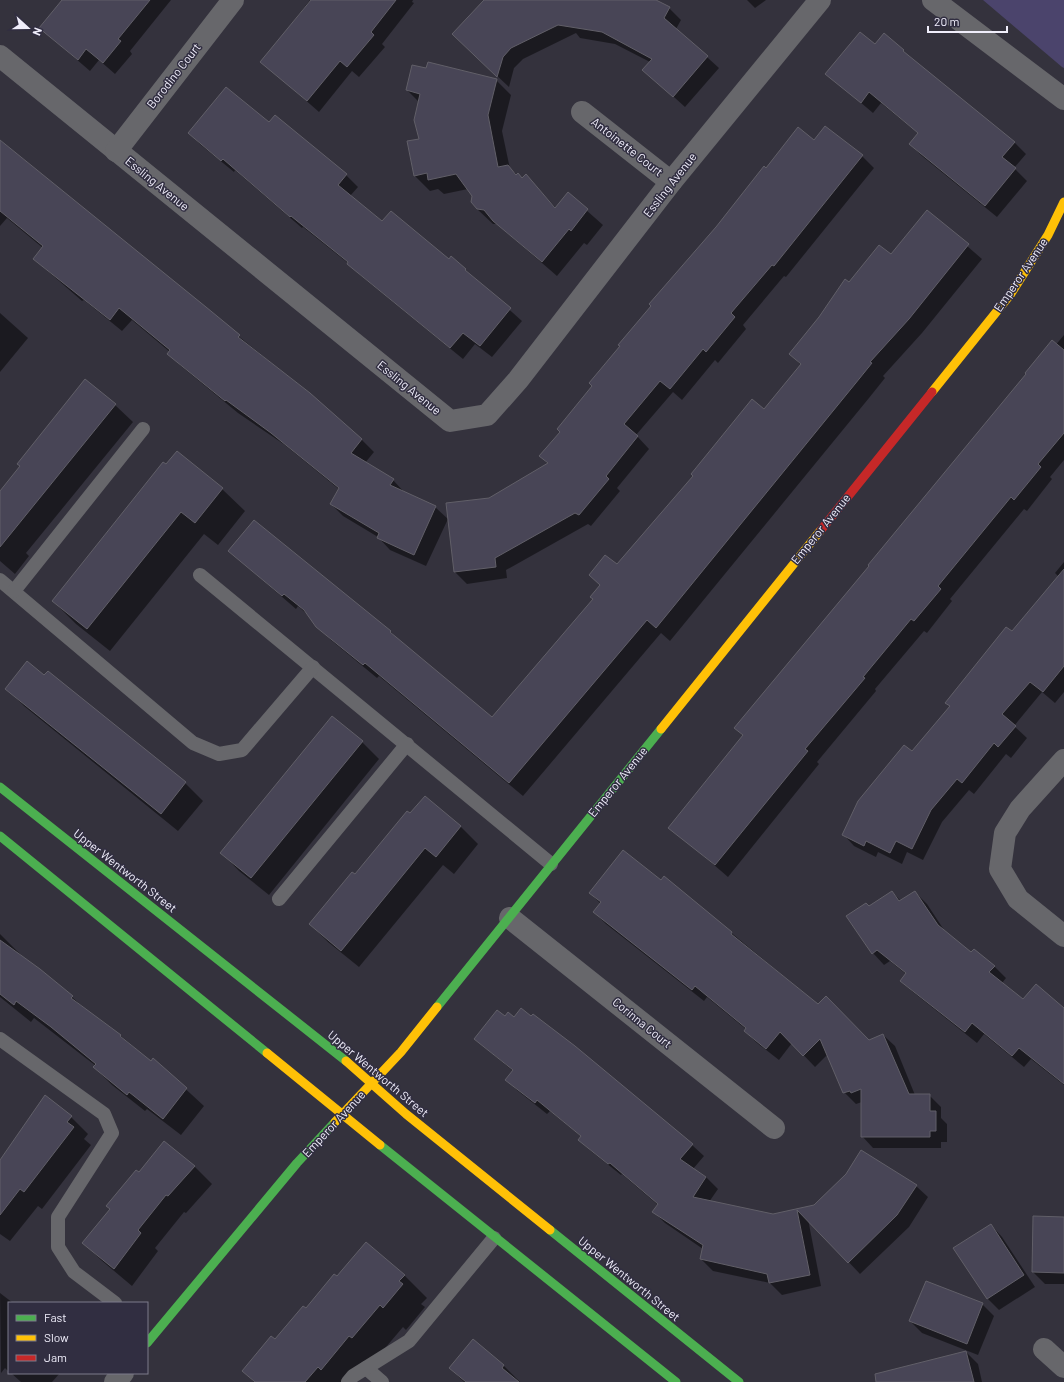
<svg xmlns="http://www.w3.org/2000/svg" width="1064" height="1382" viewBox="0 0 1064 1382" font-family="Barlow,sans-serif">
	<rect width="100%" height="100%" fill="#34323d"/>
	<path fill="#4b446c" d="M983,0H1064V68L1062,67Z"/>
	<g fill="#0007">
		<path d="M64,0H171L130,51L132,54L115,74L99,60L90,71L40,28Z"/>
		<path d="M310,0H413L412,2L414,3L382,44L385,47L359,77L352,71L319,112L262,62Z"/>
		<path d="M486,0H654L669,8L681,20L676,29L719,68L685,107L644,70L650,62L615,44L580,38L576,33L523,59L514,68L509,87L465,46Z"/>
		<path d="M747,0H766L755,8Z"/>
		<path d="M875,46L903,51L915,63L1014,142L1026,154L1014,168L1027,181L997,217L922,156L910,144L919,134L881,103L873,113L827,74Z"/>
		<path d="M496,80L511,95L502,131L510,169L523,179L526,176L556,208L568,194L603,225L587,245L584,243L557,276L497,224H493L477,209L473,195L468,189L444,194L438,189L430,191L415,176L420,140L419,102L407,90Z"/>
		<path d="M269,123L346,175L358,187L350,196L383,222L449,260L451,258L522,321L492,357L475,344L463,359L360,275L348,263L303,227L302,228L235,170L234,172L201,145L189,133Z"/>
		<path d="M0,140L309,394L362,440L374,452L365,463L393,480L405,493L435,507L448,519L426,566L390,550L378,537L343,516L331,504L340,490L285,445L238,413L181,366L169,354L170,352L132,320L122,331L84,300L82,301L34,259L43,248L7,218L0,226Z"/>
		<path d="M814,141L862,156L874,168L786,277L784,276L743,325L746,329L718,363L715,360L682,400L673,392L636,435L649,449L617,488L620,491L591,526L588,524L506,570L507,578L467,584L455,572L489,499L548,464L541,456L767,170Z"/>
		<path d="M928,212L982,259L922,333L883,376L885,378L869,398L670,641L661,633L523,796L379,676L377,678L331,640L309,616L298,606L296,609L229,551L254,521L391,632L404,646L492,718L594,599L617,566L764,411L801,365L790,354L849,284L891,256Z"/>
		<path d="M0,313L28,338L0,372Z"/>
		<path d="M1064,335V460L1050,477L1052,479L1027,511L1024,509L950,599L952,601L927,633L924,631L875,689L876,691L817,762L819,764L728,877L670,827L744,736L735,728Z"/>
		<path d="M115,405L133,422L26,553L29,556L15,574L0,561V492Z"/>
		<path d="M163,463L222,489L245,511L218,545L204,534L110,651L76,624L53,601Z"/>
		<path d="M1064,562V692L1055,703L1042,692L1014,726L1027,738L1011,758L1006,754L974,794L969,790L942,822L923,860L907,852L902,864L878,852L876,857L854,846L843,834L951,707L947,703L1012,633L1059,577L1055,573Z"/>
		<path d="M48,673L185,783L203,801L178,831L24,706L7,689L45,676Z"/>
		<path d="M362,742L379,759L269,895L239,871L222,853Z"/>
		<path d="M425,797L461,827L478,844L454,874L443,865L359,967L328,942L310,924Z"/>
		<path d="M664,877L818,1005L869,1041L883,1035L895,1046L915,1095H929L941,1107V1118L947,1124V1142H941V1148H873L862,1136V1102L856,1104L844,1092L828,1054L815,1067L792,1043L779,1060L757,1043L745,1031L747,1030L707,997L704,1001L606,924L594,912L601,904L590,893L661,881Z"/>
		<path d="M892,892L901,901L915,892L927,904L946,933L971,953L994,966L1006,978L1002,983L1023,1001L1064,1009V1085L1031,1059L1024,1067L984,1034L977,1043L913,992L901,981L906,974L890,961L884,965L873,953L870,907Z"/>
		<path d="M0,934L26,960L72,997L86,1010L120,1035L151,1062L153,1059L204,1106L181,1135L147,1109L145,1111L112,1085L94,1067L96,1066L34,1018L31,1022L0,997Z"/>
		<path d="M475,1039L692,1145L704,1156L693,1169L706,1177L718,1189L709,1202L773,1215L916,1186L928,1197L909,1227L860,1274L808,1219L821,1286L782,1295L770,1283L713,1271L701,1259L703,1249L665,1223L654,1212L658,1205L622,1174L621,1175L591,1151L579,1140L582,1137L550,1111L547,1114L518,1091L507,1080L513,1071Z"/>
		<path d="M71,1117L88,1134L84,1139L91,1145L42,1209L38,1206L10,1241L0,1234V1162Z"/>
		<path d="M164,1143L195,1167L212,1184L186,1213L184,1212L155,1248L158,1251L132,1286L101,1260L84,1243Z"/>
		<path d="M1064,1218V1284H1045L1033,1272Z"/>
		<path d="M991,1225L1002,1237L1035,1287L999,1310L987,1298Z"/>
		<path d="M404,1275L427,1298L421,1304L425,1307L406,1330L403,1327L375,1360L352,1382H254L243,1371L337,1278Z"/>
		<path d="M0,1293L13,1303H9V1372L5,1368L1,1373Z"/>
		<path d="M982,1304L994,1316L978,1355L922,1333L910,1321Z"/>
		<path d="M473,1340L504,1366L520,1382H464L450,1368Z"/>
		<path d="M966,1352L978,1364L982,1382H912Z"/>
		<path d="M11,1373H60L52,1382H21Z"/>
	</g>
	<g fill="#484556" stroke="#615f68">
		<path d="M62,0H150L118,39L121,41L103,63L86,49L78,60L39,28Z"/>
		<path d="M311,0H396L371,32L374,35L347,67L340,61L307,101L260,62Z"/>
		<path d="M484,0H656L670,7L664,18L708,56L673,97L642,70L652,59L602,32L558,25L511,48L503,57L497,77L452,34Z"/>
		<path d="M860,32L875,44L884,33L904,50L903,51L1015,142L1002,157L1016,168L985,206L909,144L918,133L869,92L861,103L825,74Z"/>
		<path d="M428,62L497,79L488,115L498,167L508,165L516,175L518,173L522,178L526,174L555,208L568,192L588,209L571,231L569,229L542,262L493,221L484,210L477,209L471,202L472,196L456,174L428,180L427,173L414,176L407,141L419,139L414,120L420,94L406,90L412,65L426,68Z"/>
		<path d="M226,87L269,122L275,115L347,174L338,185L382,221L391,211L449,259L451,256L466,269L465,270L511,308L480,346L463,333L450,348L347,264L348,262L291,216L290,217L223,159L221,161L188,133Z"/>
		<path d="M825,126L863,155L774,266L772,265L731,313L735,317L706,352L703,349L670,389L660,381L624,424L638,436L606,476L609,479L579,515L575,513L495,558L496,567L454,572L446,503L489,498L548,463L539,456L560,432L557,429L592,386L589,383L620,346L618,345L651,306L649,304L716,227L764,166L766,168L798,127L814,140Z"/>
		<path d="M0,140L206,307L240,335L238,337L310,393L362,439L351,453L394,479L390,485L436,506L414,555L377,538L379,533L330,504L339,488L271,433L226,400L225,401L167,354L170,350L119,308L110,320L33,259L43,246L0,211Z"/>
		<path d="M927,210L969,244L909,319L870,362L872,363L855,384L656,628L647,620L509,783L365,663L363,665L316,627L304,610L284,594L282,596L228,551L254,520L391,631L390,632L492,717L593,599L590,597L600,585L589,575L605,555L617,564L693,476L691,474L752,399L764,409L801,364L789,354L819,317L845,279L849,282L879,245L891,254Z"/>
		<path d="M1052,340L1064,350V433L1038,464L1041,467L1014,500L1011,497L938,586L941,589L914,621L911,619L863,677L865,678L805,749L808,751L715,865L668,828L743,735L734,728L869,566L868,565L1026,374L1025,373Z"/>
		<path d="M85,379L116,404L0,547V491L20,466L17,464Z"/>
		<path d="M177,451L223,488L195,523L181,512L87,629L52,601L163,462L166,464Z"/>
		<path d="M1064,569V666L1043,692L1030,682L1002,714L1016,726L998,747L994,743L962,783L957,779L931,810L912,849L896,841L890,853L866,841L864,846L842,835L858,801L904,745L912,751L950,706L945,703L1006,627L1012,631Z"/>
		<path d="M27,661L44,675L48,671L186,782L161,814L5,689Z"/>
		<path d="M332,716L363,741L251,878L220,853Z"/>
		<path d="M425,796L461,826L436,857L425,848L341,951L309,924L352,872L355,874L407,811L410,813Z"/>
		<path d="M623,850L661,880L664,876L732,932L731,934L818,1004L826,996L869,1040L883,1034L909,1094H930V1111H936V1131H930V1137H861V1089L851,1093L850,1091L843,1093L820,1039L803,1056L780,1032L766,1049L744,1031L746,1028L695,986L692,990L593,912L601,902L589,893Z"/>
		<path d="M892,891L899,901L915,891L938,925L971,952L974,949L995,966L989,972L1023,999L1036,984L1064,1008V1084L1019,1048L1012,1056L972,1023L965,1032L900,981L906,973L877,950L872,954L846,916L866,903L869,906Z"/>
		<path d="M0,940L40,969L73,996L71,998L121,1035L120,1036L151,1061L153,1058L187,1088L163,1119L129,1092L127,1095L93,1067L96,1064L51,1027L16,1001L14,1005L0,994Z"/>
		<path d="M521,1008L531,1016L533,1014L575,1046L693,1144L680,1159L706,1177L693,1197L773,1214L814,1205L846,1174L861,1150L917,1185L897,1215L848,1263L797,1210L810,1275L769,1283L767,1274L700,1259L703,1245L652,1212L658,1204L610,1163L608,1164L578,1140L581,1136L537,1100L535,1103L505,1080L513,1070L474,1039L497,1010L505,1016L508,1012L514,1017Z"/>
		<path d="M45,1095L72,1116L67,1122L74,1127L24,1192L20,1189L0,1215V1160Z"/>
		<path d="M164,1141L195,1166L168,1196L166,1195L138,1230L141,1233L114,1269L82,1243L110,1209L106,1206L136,1170L139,1172Z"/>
		<path d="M1033,1216L1064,1217V1273L1032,1272Z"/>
		<path d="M991,1224L1024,1275L987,1299L953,1248Z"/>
		<path d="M366,1242L405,1275L399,1281L403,1284L383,1308L380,1305L352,1338L349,1336L321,1370L318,1367L305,1382H255L242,1371L271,1336L275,1339L303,1306L306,1308L334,1274L337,1276Z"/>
		<path d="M926,1281L983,1303L967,1344L909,1321Z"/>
		<path d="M473,1339L504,1365L502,1368L519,1382H466L449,1368Z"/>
		<path d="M966,1351L974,1382H876L875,1374Z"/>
	</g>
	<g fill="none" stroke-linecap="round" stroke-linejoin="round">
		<g stroke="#67676b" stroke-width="14">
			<path d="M200,575L551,864"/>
			<path d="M0,580L193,743L219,754L242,750L313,667"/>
			<path d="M14,591L143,429"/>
			<path d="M279,899L407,744"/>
			<path d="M0,1039L104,1114L112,1133L58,1217V1247L74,1272L115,1303"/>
			<path d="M366,1368L382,1382"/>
			<path d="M348,1382L353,1376L409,1341L494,1238"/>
		</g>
		<g stroke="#67676b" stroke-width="22">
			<path d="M933,0L1064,99"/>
			<path d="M0,56L450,421L487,415L518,380L671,182L820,0"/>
			<path d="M582,112L671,182"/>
			<path d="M116,151L233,0"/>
			<path d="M1064,760L1020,809L1005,833L1000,869L1018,899L1064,936"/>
			<path d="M510,918L774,1128"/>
			<path d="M1044,1349L1064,1367"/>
			<path d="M115,1382L123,1373"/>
		</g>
		<g stroke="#4caf50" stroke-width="9">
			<path d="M0,787L346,1061"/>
			<path d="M0,836L267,1053"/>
			<path d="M437,1007L661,729"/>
			<path d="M380,1145L676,1382"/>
			<path d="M550,1230L739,1382"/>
			<path d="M147,1343L297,1163L335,1122"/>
		</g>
		<g stroke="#ffc107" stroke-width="9">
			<path d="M932,392L1010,295L1048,235L1064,202"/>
			<path d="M661,729L821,530"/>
			<path d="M267,1053L380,1145"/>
			<path d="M346,1061L406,1114L550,1230"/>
			<path d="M335,1122L401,1052L437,1007"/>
		</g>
		<path stroke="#c62828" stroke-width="9" d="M821,530L932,392"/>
	</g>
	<g text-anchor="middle" stroke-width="3" stroke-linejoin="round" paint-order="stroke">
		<g font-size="12" fill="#f0eefb" stroke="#312e41">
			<text transform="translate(174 76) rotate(-52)" y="4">Borodino Court</text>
			<text transform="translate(627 147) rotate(38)" y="4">Antoinette Court</text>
			<text transform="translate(157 184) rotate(39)" y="4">Essling Avenue</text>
			<text transform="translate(670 185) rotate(-52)" y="4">Essling Avenue</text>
			<text transform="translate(1021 275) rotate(-56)" y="4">Emperor Avenue</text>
			<text transform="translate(409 388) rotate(39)" y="4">Essling Avenue</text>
			<text transform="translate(821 529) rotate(-51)" y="4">Emperor Avenue</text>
			<text transform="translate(618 782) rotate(-51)" y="4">Emperor Avenue</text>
			<text transform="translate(125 871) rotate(38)" y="4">Upper Wentworth Street</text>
			<text transform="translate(642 1023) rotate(39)" y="4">Corinna Court</text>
			<text transform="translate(378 1074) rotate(40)" y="4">Upper Wentworth Street</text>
			<text transform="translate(334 1124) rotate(-47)" y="4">Emperor Avenue</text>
			<text transform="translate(629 1279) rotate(39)" y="4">Upper Wentworth Street</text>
		</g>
	</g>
	<rect x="8" y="1302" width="140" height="72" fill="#312e41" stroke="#7d7b8b"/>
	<rect x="16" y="1315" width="20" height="6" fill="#4caf50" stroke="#7d7b8b"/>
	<text x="44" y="1322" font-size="12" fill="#f0eefb">Fast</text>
	<rect x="16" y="1335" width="20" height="6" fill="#ffc107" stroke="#7d7b8b"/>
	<text x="44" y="1342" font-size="12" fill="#f0eefb">Slow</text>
	<rect x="16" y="1355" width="20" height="6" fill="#c62828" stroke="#7d7b8b"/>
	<text x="44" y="1362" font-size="12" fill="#f0eefb">Jam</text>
	<g transform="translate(28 28) rotate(111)" stroke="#312e41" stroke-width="3" paint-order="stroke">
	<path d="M0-3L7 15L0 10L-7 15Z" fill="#f0eefb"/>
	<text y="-6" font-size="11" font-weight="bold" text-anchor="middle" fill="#f0eefb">N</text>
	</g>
	<path d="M928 26v6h79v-6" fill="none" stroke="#f0eefb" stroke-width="2"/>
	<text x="934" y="26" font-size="12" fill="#f0eefb" stroke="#312e41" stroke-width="3" paint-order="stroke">20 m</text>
</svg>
